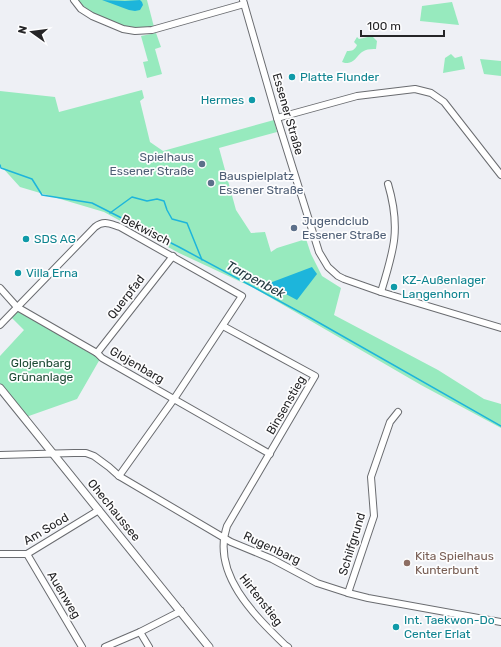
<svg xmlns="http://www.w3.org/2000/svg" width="501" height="647" viewBox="0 0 501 647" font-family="Rubik,sans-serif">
	<rect width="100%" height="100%" fill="#eef0f5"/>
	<g fill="#97eabe">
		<path d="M78,0H147L154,27C149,28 143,29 138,29C122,28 87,14 78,0Z"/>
		<path d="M452,2L459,25L420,21L422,6Z"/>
		<path d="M156,33L161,47L155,49L162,74L147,78L143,62L148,61L141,36Z"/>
		<path d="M372,36L377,41L376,49C354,48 361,63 345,63L342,62L347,51C352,51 355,50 357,45L354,42L357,37L359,39Z"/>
		<path d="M451,54L455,58L462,56L465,69L443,73L445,58Z"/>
		<path d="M480,59L501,61V76L484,74Z"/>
		<path d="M142,90L144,98L140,101L150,142L163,151L274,120L277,132L219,148L236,210L251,233L265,232L271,252L277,248L306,239L311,254L322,276L341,288L334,315L438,370L484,399L501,404V428L421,385L254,288L179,253L104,212L20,187L0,165V91L55,97L59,112Z"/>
		<path d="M17,311L100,359L77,399L26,417L0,384V356L24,330L11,317Z"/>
	</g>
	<g fill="#1db5db">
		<path d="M102,0L125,1L140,0L142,2L143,5L140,10L135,11L129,10Z"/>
		<path d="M312,267L317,274L297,300L267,284Z"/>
	</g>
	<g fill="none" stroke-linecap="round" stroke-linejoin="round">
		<g stroke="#1db5db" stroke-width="1.5">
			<path d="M0,165L1,168L32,179L42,195L92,203L179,247L309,317L501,426"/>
			<path d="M110,213L132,197L147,201L157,199L164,201L167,210L172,219L187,223L202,260"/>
		</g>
		<g stroke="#6a6c70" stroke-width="8">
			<g id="minor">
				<path d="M74,0L81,9L92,16L123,29L135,31L152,30L244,4"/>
				<path d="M243,0L277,118L319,252L328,267L338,276L344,279L381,292L501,328"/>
				<path d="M277,118L357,96L415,89L431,93L444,102L501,175"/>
				<path d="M0,288L17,307L97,353L102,358L270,454"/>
				<path d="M381,292C394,250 401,228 388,184"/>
				<path d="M0,325L95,227C104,220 110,224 120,227L242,296L174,399L119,476"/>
				<path d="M223,326L315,376L227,526C211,573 254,615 285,645L288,647"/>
				<path d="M97,353L173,256"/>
				<path d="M0,455L74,453H86L94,456L109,467L119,476L231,542L272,559L317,583L348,593L368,598L501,622"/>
				<path d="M0,554H27L99,510"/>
				<path d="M27,554L82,647"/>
				<path d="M348,593L374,516L371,477L390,422L398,412"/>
				<path d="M140,632L149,647"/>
				<path d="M105,647L140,632L181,611"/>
			</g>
		</g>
		<g stroke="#6a6c70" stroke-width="9">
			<path id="major" d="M0,388L209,647"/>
		</g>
		<use href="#minor" stroke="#fff" stroke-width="6"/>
		<use href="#major" stroke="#fff" stroke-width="7"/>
	</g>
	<g fill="#0f9aa8" stroke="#fdfdfe" stroke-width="1.5">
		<circle cx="292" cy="77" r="4"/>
		<circle cx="252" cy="100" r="4"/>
		<circle cx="26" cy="239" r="4"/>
		<circle cx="18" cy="273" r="4"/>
		<circle cx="394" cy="287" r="4"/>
		<circle cx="396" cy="627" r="4"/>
	</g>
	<g fill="#5c6f8a" stroke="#fdfdfe" stroke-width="1.5">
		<circle cx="202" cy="164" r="4"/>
		<circle cx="211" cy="183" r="4"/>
		<circle cx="294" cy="228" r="4"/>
	</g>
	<circle fill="#8d6e63" stroke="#fdfdfe" stroke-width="1.5" cx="407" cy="563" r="4"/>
	<g text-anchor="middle" stroke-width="3.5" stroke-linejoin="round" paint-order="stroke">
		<g font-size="12" fill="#0d838f" stroke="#fdfdfe" text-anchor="start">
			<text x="300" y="81">Platte Flunder</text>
			<text x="244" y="104" text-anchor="end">Hermes</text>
			<text x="34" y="243">SDS AG</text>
			<text x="26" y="277">Villa Erna</text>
			<text x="402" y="284">KZ-Außenlager<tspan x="402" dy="14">Langenhorn</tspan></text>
			<text x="404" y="624">Int. Taekwon-Do<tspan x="404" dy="14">Center Erlat</tspan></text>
		</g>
		<g font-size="12" fill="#252527" stroke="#fdfdfe">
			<text transform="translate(288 114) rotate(74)" y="4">Essener Straße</text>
			<text transform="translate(146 230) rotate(27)" y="4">Bekwisch</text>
			<text transform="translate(126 297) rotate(-52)" y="4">Querpfad</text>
			<text transform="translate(137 365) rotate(30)" y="4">Glojenbarg</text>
			<text transform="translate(286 405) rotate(-60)" y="4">Binsenstieg</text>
			<text transform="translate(114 510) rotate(51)" y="4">Ohechaussee</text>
			<text transform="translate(46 529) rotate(-31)" y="4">Am Sood</text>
			<text transform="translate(352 544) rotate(-73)" y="4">Schilfgrund</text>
			<text transform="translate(272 548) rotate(25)" y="4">Rugenbarg</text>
			<text transform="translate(64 595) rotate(59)" y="4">Auenweg</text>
			<text transform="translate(261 600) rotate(52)" y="4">Hirtenstieg</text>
		</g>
		<g font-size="12" fill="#4e5e75" stroke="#fdfdfe" text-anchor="start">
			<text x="194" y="161" text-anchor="end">Spielhaus<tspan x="194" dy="14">Essener Straße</tspan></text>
			<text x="219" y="180">Bauspielplatz<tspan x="219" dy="14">Essener Straße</tspan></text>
			<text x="302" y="225">Jugendclub<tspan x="302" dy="14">Essener Straße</tspan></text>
		</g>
		<g font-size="12" fill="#1d4a34" stroke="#fdfdfe">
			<text x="41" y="367">Glojenbarg<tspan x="41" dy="14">Grünanlage</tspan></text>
		</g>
		<g font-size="12" fill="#785e54" stroke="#fdfdfe" text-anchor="start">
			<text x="415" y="560">Kita Spielhaus<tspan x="415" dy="14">Kunterbunt</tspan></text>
		</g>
		<g font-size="13" font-style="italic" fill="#1d343b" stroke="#fdfdfe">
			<text transform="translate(256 279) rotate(28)" y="5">Tarpenbek</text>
		</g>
	</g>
	<g transform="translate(32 32) rotate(284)" stroke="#fdfdfe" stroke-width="3" paint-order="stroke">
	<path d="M0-3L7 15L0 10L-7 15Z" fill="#252527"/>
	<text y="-6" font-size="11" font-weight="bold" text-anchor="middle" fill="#252527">N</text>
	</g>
	<path d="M361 30v6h83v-6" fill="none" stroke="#252527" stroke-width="2"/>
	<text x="367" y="30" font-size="12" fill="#252527" stroke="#fdfdfe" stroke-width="3" paint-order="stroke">100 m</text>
</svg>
